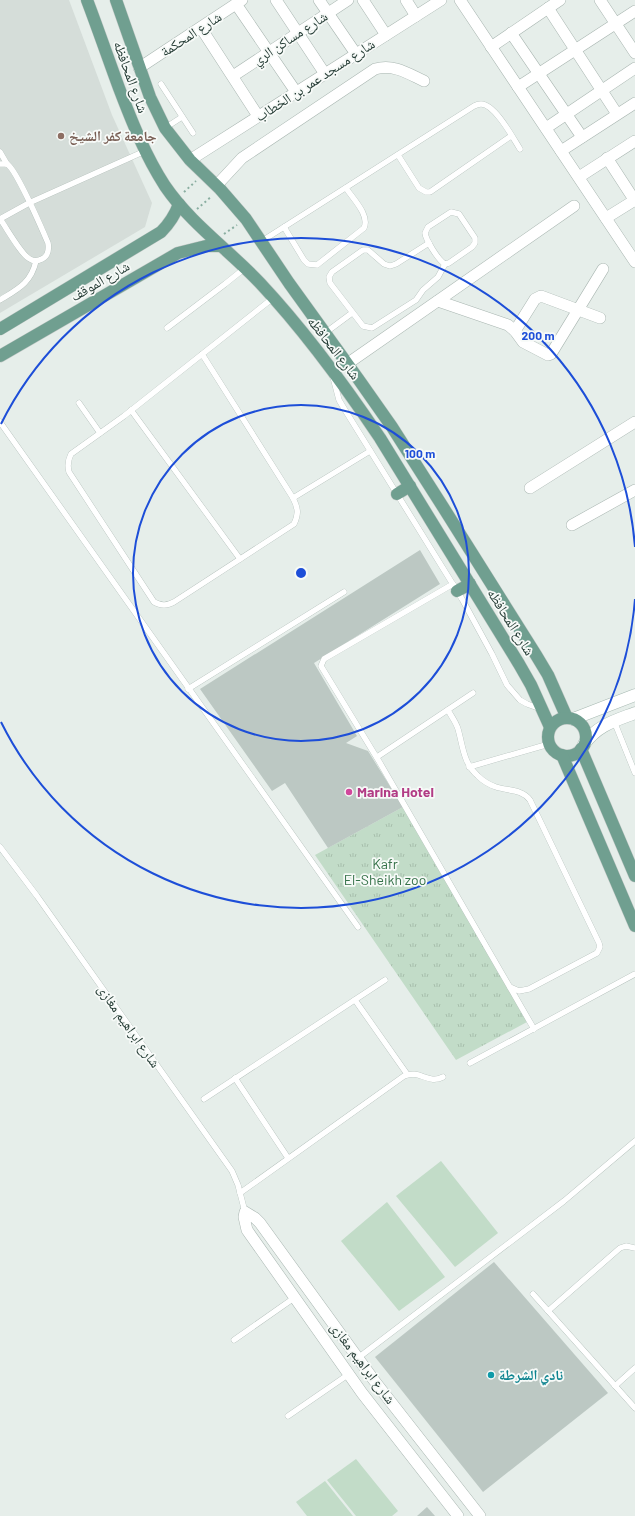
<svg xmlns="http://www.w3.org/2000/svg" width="635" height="1516" viewBox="0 0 635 1516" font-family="Barlow,'Noto Naskh Arabic',sans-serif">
	<defs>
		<pattern id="grass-tufts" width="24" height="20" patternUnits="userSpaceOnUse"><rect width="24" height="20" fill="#c2dcc8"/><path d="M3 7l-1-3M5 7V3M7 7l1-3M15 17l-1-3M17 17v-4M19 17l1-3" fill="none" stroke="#a7beac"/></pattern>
	</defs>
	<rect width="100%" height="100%" fill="#e6eeea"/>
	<path fill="#d5ddd9" d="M0,0H69L112,115L152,203L145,227L0,313Z"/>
	<path fill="url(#grass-tufts)" d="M403,807L527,1022L456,1060L315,855Z"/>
	<g fill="#c2dcc8">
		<path d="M441,1161L498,1233L455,1267L396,1196Z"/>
		<path d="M387,1202L445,1277L399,1311L341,1241Z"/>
		<path d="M356,1459L398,1511L392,1516H356L327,1480Z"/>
		<path d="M325,1481L353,1516H307L296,1502Z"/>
	</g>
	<g fill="#bcc8c3">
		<path d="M420,550L440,584L314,663L357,736L346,743L368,751L403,807L328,848L285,783L272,791L200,689Z"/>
		<path d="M494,1262L608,1393L483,1492L375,1357Z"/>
		<path d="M427,1507L435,1516H417Z"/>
	</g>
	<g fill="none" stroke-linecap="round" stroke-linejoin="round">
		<g stroke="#a9b6b1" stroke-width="6">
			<g id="lane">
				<path d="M161,84L193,133"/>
				<path d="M165,128L182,117"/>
				<path d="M0,152L7,164"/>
				<path d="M398,155L419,188L426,192H430L511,136"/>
				<path d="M0,164H7C16,169 42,229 48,243C49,249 48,256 42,259C38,261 33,261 30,259C22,256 6,227 0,219L29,203L145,151"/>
				<path d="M451,212L459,214L475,238V243L472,247L449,263L445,264C438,260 426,240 425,233L428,227Z"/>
				<path d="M284,227L304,260L308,264L317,265L364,228C370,215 353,199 346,188"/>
				<path d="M262,241L474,106C476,105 479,104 481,104C495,104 513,138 520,149"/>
				<path d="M429,243L396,264L390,266L384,264L368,250H363L332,272L329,277L330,283L363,326L372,328L416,300L423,290L438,277L445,264"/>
				<path d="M0,300C18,289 31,283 36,261"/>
				<path d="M167,328L225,284L245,268"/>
				<path d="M325,333L352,313"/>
				<path d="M202,354L293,498C298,508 299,514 294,524L174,602C166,606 162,606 154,602L69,472C67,465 68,460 71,454L124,416L273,298"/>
				<path d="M333,377L339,400L345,410L462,599L492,654L507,685L520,700L527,704L541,709"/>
				<path d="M79,403L100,433"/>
				<path d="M131,410L240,559"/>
				<path d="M0,422L358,927"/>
				<path d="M293,498L370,451"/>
				<path d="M453,584L324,659L321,666L380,763L534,1029"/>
				<path d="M188,689L344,592"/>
				<path d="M448,710C451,716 456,722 458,729C463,746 463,763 478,776C483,781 490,785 496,787C508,791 522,789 530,800L599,943L600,947L597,953L529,989L519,991L510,987"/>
				<path d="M614,721L635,773"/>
				<path d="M377,757L473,693"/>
				<path d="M469,767L549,744"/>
				<path d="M0,847L37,896L232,1171L238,1185L245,1212"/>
				<path d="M355,1000L407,1074"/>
				<path d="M470,1063L635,974"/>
				<path d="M235,1078L288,1158"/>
				<path d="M204,1099L385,980"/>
				<path d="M240,1193L404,1076C420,1069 428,1085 443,1077"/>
				<path d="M533,1294L635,1408"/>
				<path d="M548,1311L620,1248L626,1246L635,1248"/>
				<path d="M234,1340L294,1298"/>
				<path d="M358,1358L564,1201L635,1141"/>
				<path d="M615,1386L635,1368"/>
				<path d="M288,1416L349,1374"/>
			</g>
		</g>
		<g stroke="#a9b6b1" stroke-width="12">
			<g id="street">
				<path d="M276,0L325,74"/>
				<path d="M319,0L356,54"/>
				<path d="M363,0L386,35"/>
				<path d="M406,0L416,16"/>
				<path d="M460,0L635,262"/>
				<path d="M600,0L635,53"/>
				<path d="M236,4L296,92"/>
				<path d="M548,8L617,114"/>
				<path d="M201,28L258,116"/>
				<path d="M511,33L582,137"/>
				<path d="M491,47L560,0"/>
				<path d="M139,68L242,0"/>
				<path d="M233,76L348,0"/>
				<path d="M518,87L635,11"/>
				<path d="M546,128L635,68"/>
				<path d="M561,151L635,103"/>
				<path d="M607,158L635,201"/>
				<path d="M190,160L441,0"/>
				<path d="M579,177L635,141"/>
				<path d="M217,185L242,158L375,69C394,64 407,73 424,81"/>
				<path d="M606,218L635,200"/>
				<path d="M438,301L508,325L515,331L523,342L548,355L551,354L603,269"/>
				<path d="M515,331L535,299L541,296L600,318"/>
				<path d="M347,364L574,206"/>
				<path d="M530,488L635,422"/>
				<path d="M572,525L635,490"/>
				<path d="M458,1516L362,1393L247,1230L244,1217L245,1212L255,1218L260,1223L376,1383L480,1516"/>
			</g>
		</g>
		<g stroke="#a6b8b1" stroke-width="13">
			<g id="secondary">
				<path d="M573,719L635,695"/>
				<path d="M584,744C598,725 614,721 635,713"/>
			</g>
		</g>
		<g stroke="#c3c9c7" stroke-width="13">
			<g id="primary">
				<path d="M87,0C98,29 108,58 119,88C132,122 145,155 165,186C191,224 229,250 260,283C305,331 343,383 380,438L519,664L531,685L550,727"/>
				<path d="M116,0L150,97L165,128L190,160L220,189L246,219L289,283L359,380L392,427L443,507L536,655L548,675L567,718"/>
				<path d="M0,329L161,232C170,223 175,215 179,204"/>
				<path d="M0,356L178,253L206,246H220"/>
				<path d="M397,494L410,486"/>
				<path d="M457,591L470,584"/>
				<circle cx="567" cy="737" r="19"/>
				<path d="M581,749L635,876"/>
				<path d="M562,755L635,926"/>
			</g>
		</g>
		<g stroke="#8aaea1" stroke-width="2" stroke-dasharray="2 3" stroke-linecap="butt">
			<path d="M184,192L196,181"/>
			<path d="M197,209L212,196"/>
			<path d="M224,234L237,225"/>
		</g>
		<use href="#lane" stroke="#fff" stroke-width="5.5"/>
		<use href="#street" stroke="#fff" stroke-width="11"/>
		<use href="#secondary" stroke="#fff" stroke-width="12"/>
		<use href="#primary" stroke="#709f90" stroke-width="12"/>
	</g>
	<g fill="none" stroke="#1d4ed8" stroke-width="2">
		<circle cx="301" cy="573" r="168"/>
		<path d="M635 599A335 335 0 0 1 1 722M1 424A335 335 0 0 1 635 547"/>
	</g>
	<circle fill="#8d6e63" stroke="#f7faf8" stroke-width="1.5" cx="61" cy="136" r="4"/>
	<circle fill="#d1479c" stroke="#f7faf8" stroke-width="1.5" cx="349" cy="792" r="4"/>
	<circle fill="#0f9aa8" stroke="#f7faf8" stroke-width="1.5" cx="491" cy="1375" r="4"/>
	<g text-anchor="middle" stroke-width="3.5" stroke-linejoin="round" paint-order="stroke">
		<g font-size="14" fill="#273e37" stroke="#f7faf8">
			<text transform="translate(191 34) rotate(-33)" y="5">شارع المحكمة</text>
			<text transform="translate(290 38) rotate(-33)" y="5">شارع مساكن الري</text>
			<text transform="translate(131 77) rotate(70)" y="5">شارع المحافظه</text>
			<text transform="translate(315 80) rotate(-33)" y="5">شارع مسجد عمر بن الخطاب</text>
			<text transform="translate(100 281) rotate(-30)" y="5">شارع الموقف</text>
			<text transform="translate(334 348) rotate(52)" y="5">شارع المحافظه</text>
			<text transform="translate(511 622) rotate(58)" y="5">شارع المحافظه</text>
			<text transform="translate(129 1026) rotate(55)" y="5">شارع ابراهيم مغازى</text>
			<text transform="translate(363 1363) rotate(53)" y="5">شارع ابراهيم مغازى</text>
		</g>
		<g font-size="14" font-weight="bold" fill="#785e54" stroke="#f7faf8" text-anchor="start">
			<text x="69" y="141">جامعة كفر الشيخ</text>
		</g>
		<g font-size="14" font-weight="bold" fill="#b23c85" stroke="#f7faf8" text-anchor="start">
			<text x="357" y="797">Marina Hotel</text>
		</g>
		<g font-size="14" fill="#357249" stroke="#f7faf8">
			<text x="385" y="869">Kafr<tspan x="385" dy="16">El-Sheikh zoo</tspan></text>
		</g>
		<g font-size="14" font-weight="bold" fill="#0d838f" stroke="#f7faf8" text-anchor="start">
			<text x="499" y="1380">نادي الشرطة</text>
		</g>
	</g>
	<circle cx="301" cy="573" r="6" fill="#1d4ed8" stroke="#f7faf8" stroke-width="2"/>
	<g font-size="12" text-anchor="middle" font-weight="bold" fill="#1d4ed8" stroke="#f7faf8" stroke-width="3.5" stroke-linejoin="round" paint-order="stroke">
		<text x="538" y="340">200 m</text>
		<text x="420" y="458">100 m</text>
	</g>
</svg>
